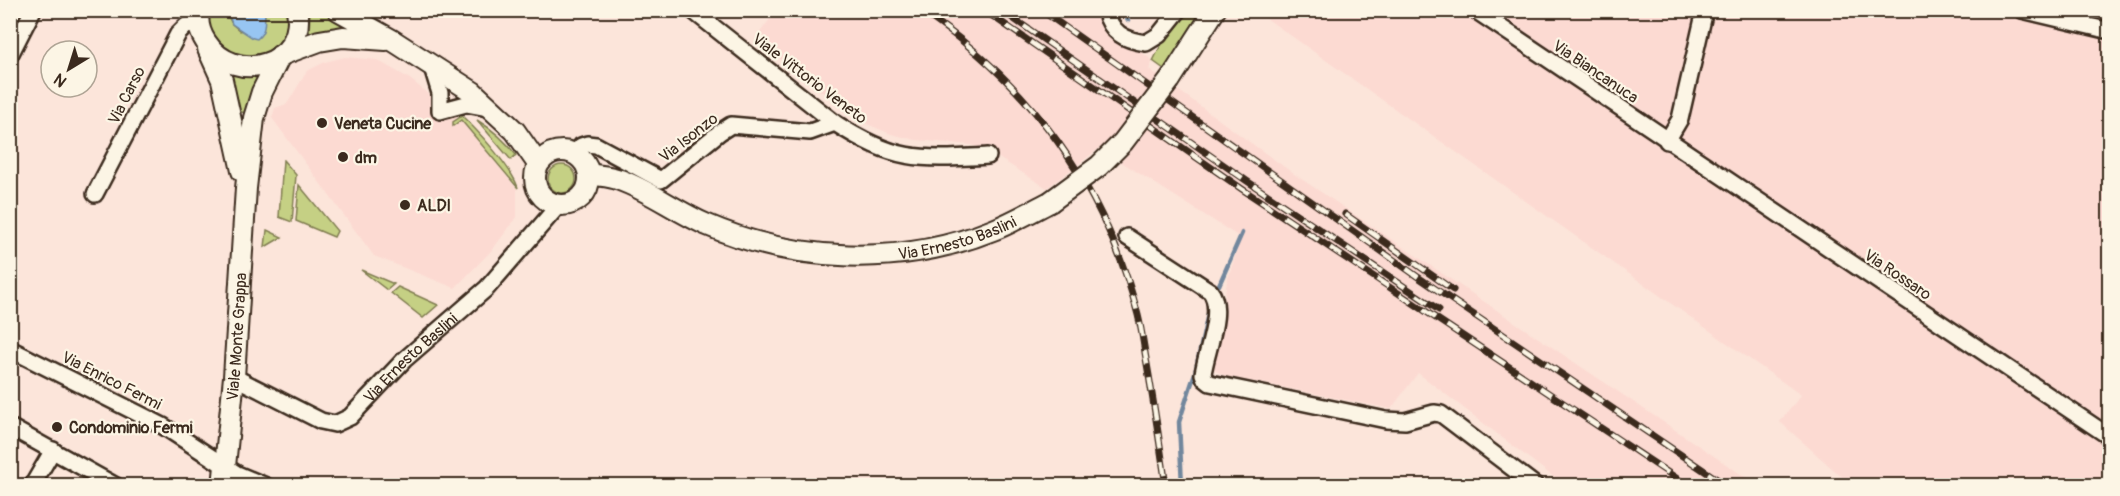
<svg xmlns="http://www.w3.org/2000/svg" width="2120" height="496" viewBox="0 0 2120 496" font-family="Pangolin,sans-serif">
	<rect width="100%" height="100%" fill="#fce5da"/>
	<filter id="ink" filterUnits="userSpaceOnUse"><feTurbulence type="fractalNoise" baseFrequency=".0167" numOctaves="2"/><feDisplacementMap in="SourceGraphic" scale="12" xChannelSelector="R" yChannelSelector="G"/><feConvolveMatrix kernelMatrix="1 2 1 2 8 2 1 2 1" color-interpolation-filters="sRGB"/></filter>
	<g filter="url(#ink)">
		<g fill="#fcdad2">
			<path d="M776,11H1087L1153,61L1149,69L1294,174L1757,485H1564L1418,373L1391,409L1225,376L1219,373L1214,369V360L1227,281L1241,238L1115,158L1101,147L1047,188L989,152L972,145L916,140L891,134L867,124L814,86L755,39Z"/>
			<path d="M1256,11H2109V485H1851L1780,422L1801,395Z"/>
			<path d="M345,57L377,60L410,79L461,120L517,189V217L492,250L455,288L374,256L272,118L275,108L287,104L307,71L325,62Z"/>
		</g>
		<g fill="#c5d084" stroke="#807d51" stroke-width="1.5">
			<path d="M207,11H235L229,18L232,24L240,31L264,24L265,11H290C290,25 287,45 272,52C263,57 249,57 239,59L211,38Z"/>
			<path d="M310,11H328L349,23L348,26L309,35Z"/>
			<path d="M1187,11H1203L1164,69L1153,61L1164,39Z"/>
			<path d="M231,72L243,75H260L246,113L237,111L229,74Z"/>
			<path d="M462,116C477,130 513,169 518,188L461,120L453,126V122Z"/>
			<path d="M477,120C492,129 505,140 516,155L511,160Z"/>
			<path d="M283,160L296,175L292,222L279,217Z"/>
			<circle cx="562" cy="179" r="14"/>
			<path d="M299,185L337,231L334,237L296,221Z"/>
			<path d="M267,230L282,237L265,247Z"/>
			<path d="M361,270L394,284L387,290Z"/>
			<path d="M398,287L438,305L423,318L391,293Z"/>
		</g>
		<path fill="#97c5f2" stroke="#72879d" stroke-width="1.5" d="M235,11H265C264,21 267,31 257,39L253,38L232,24L229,15Z"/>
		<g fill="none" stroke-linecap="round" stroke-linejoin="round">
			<g stroke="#72879d" stroke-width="4.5">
				<path d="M1123,10L1128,20"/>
				<path d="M1219,285L1242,233"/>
				<path d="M1182,486L1179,422L1195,373L1209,309"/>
			</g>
			<g stroke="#3b2a1e" stroke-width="20">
				<g id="minor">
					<path d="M692,10L835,123C895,162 919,160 988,156"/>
					<path d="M1105,10C1111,33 1124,40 1146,43L1159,35L1179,10"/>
					<path d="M1475,10L2110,437"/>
					<path d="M2022,10L2110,31"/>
					<path d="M10,55L33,10"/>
					<path d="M432,67L440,93V111L466,104L493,109"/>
					<path d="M1667,141L1680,119L1705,10"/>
					<path d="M576,154L581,146L587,144L596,145L661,180L720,132L731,125L810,132L835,123"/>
					<path d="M95,194L178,34L186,26L199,24"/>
					<path d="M1127,237L1210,291C1225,309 1206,351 1203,374L1205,379L1210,383L1386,420L1405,421L1434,413L1441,414L1536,486"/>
					<path d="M10,349L163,426L237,474L266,486"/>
					<path id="s1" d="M234,377L321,421L335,424L350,417L404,360L487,288L558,206"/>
					<path d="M10,427L116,486"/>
					<path d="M32,486L53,450"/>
				</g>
			</g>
			<g stroke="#3b2a1e" stroke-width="24">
				<g id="major">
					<path d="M199,10C197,21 200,33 206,42C235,87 307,65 297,10"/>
					<path d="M338,10L392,40L473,92L515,131L538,164"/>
					<path d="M208,49L222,80L242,171"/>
					<path d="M281,55L319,41L343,37L386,40"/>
					<path d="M1170,80L1215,10"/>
					<circle cx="562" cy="178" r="27"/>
					<path id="s2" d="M589,174C599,176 611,176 620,180C650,191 676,211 705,224C795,263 902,267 993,230C1013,222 1032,211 1050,202"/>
					<path id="s3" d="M223,486L234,377L246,188L254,118L262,92L280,56"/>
				</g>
			</g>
			<use href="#minor" stroke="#fcf5e5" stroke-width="15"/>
			<use href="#major" stroke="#fcf5e5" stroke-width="20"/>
			<g stroke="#3b2a1e" stroke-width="7">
				<g id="rail">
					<path d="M920,10C1030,83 1105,187 1138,315C1142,331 1144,348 1147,364C1154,404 1160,445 1166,486"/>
					<path d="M984,10L1242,189L1688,486"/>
					<path d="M1001,10L1247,181L1439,310"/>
					<path d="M1041,10L1418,277L1727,486"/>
					<path d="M1345,214L1453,290"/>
				</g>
			</g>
			<use href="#rail" stroke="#fcf5e5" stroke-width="4.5" stroke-dasharray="14" stroke-linecap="butt"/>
			<g stroke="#3b2a1e" stroke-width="24" stroke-linecap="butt">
				<path id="major-bridge" d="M1050,202L1099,166L1123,142L1170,80"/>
			</g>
			<use href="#major-bridge" stroke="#fcf5e5" stroke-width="20"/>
		</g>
	</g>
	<g fill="#3b2a1e" stroke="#fcf5e5" stroke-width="2">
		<circle cx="322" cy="123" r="6"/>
		<circle cx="343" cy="157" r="6"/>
		<circle cx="405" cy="205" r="6"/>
		<circle cx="57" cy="427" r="6"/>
	</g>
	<g text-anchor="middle" stroke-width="4.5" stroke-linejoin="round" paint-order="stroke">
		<g font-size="16" fill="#3b2a1e" stroke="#fcf5e5">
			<text transform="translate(1596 71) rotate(34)" y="6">Via Biancanuca</text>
			<text transform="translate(810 78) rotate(37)" y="6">Viale Vittorio Veneto</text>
			<text transform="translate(126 95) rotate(-63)" y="6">Via Carso</text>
			<text transform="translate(688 137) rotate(-38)" y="6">Via Isonzo</text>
			<text dy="6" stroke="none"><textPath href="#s2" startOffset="386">Via Ernesto Baslini</textPath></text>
			<text transform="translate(1898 274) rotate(34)" y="6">Via Rossaro</text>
			<text dy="6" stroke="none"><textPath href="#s3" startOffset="150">Viale Monte Grappa</textPath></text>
			<text dy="6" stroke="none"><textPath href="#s1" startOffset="213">Via Ernesto Baslini</textPath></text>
			<text transform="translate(112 380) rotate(27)" y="6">Via Enrico Fermi</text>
		</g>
		<g font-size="16" font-weight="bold" fill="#3b2a1e" stroke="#fcf5e5" text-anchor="start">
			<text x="334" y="129">Veneta Cucine</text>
			<text x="355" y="163">dm</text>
			<text x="417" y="211">ALDI</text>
			<text x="69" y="433">Condominio Fermi</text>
		</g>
	</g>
	<rect width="2120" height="496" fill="none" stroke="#fcf5e5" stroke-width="36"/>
	<rect x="18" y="18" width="2084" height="460" fill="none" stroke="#3b2a1e" stroke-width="2" filter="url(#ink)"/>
	<g transform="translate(69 69) rotate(218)"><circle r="28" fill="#fcf5e5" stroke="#afa495" stroke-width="1.5"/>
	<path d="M0-4.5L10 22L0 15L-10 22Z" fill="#3b2a1e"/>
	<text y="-9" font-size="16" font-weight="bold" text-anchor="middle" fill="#3b2a1e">N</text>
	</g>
</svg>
